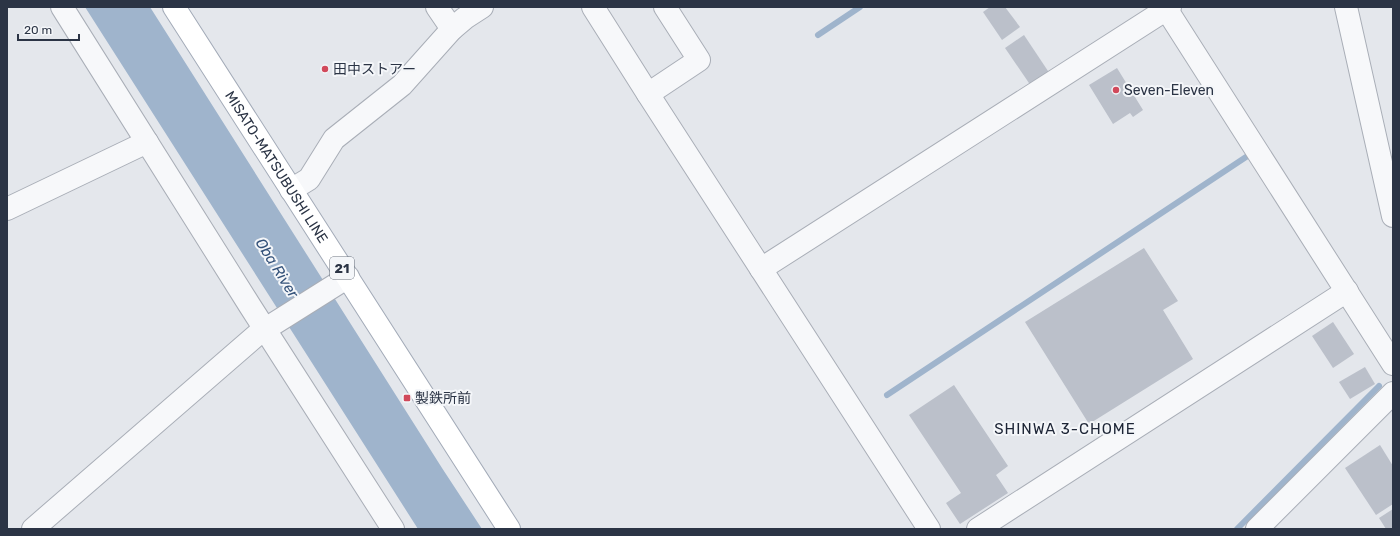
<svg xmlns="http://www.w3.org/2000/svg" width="1400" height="536" viewBox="0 0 1400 536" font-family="Rubik,'Noto Sans JP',sans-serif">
	<rect width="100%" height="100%" fill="#e4e7ec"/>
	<path fill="#9fb4cc" d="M85,7H150L442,468L482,529H418Z"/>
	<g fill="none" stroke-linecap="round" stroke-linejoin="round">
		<g stroke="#9fb4cc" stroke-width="6">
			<path d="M818,35L860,7"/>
			<path d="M887,395L1246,157"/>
			<path d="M1237,529L1379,386"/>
		</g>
	</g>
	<g fill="#bbc0ca">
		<path d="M990,7H1005L1020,27L1002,40L983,12Z"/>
		<path d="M1024,35L1050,74L1031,86L1005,48Z"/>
		<path d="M1117,68L1143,110L1133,117L1130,113L1113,124L1089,85Z"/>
		<path d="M1144,248L1178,301L1163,310L1193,359L1089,424L1025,322Z"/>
		<path d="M1333,322L1354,354L1333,368L1312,336Z"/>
		<path d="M1365,367L1375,384L1350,399L1339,382Z"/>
		<path d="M954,385L1008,466L996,475L1008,493L960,524L946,503L961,493L909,415Z"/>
		<path d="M1380,445L1393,466V504L1376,515L1345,468Z"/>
		<path d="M1393,509V529H1386L1379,518Z"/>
	</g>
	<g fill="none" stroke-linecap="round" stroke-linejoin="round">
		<g stroke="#a9aeb7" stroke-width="24">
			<g id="minor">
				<path d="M62,7L250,306L393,529"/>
				<path d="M437,7L452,29"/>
				<path d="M593,7L648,94L929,529"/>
				<path d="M1165,7L1393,364"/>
				<path d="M1346,7L1393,216"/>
				<path d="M648,94L699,60L665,7"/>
				<path d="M291,190L309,179L334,139L402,85L452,29L465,18L482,7"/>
				<path d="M7,209L147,142"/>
				<path d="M761,269L1170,7"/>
				<path d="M33,529L259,333L348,277"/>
				<path d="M978,529L1347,291"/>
				<path d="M1257,529L1393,393"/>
			</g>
		</g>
		<g stroke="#a3abb8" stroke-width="24">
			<g id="major">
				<path id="s1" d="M174,7L509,529"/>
			</g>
		</g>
		<use href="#minor" stroke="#f7f8fa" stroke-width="22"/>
		<use href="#major" stroke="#fff" stroke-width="22"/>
	</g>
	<g fill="#d1495b" stroke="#f4f6f9" stroke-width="1.5">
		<circle cx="325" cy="69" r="4"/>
		<circle cx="1116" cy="90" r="4"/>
		<rect x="403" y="394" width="8" height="8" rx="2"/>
	</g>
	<g text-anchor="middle" stroke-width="4" stroke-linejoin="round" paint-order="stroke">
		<rect fill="#f4f6f9" stroke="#676e7b" stroke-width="1" x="330" y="257" width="24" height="22" rx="3"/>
		<g font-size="13" font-weight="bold" fill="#2b3445">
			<text x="342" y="273">21</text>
		</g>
		<g font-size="14" fill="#2b3445" stroke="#f4f6f9" text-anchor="start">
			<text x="333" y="74">田中ストアー</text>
			<text x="1124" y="95">Seven-Eleven</text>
			<text x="415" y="403">製鉄所前</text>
		</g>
		<g font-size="14" fill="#2b3445" stroke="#f4f6f9">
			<text dy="5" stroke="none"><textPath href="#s1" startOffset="190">MISATO-MATSUBUSHI LINE</textPath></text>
		</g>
		<g font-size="15" font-style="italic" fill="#34527a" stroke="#f4f6f9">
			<text transform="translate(277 268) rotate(58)" y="5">Oba River</text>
		</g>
		<g font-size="15" letter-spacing="1" fill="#1d2536" stroke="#f4f6f9">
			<text x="1065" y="434">SHINWA 3-CHOME</text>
		</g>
	</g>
	<rect width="1400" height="536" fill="none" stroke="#2b3445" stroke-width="16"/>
	<path d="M18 34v6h61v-6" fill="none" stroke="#2b3445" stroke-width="2"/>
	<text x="24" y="34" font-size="12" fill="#2b3445" stroke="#f4f6f9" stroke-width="3" paint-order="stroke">20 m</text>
</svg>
